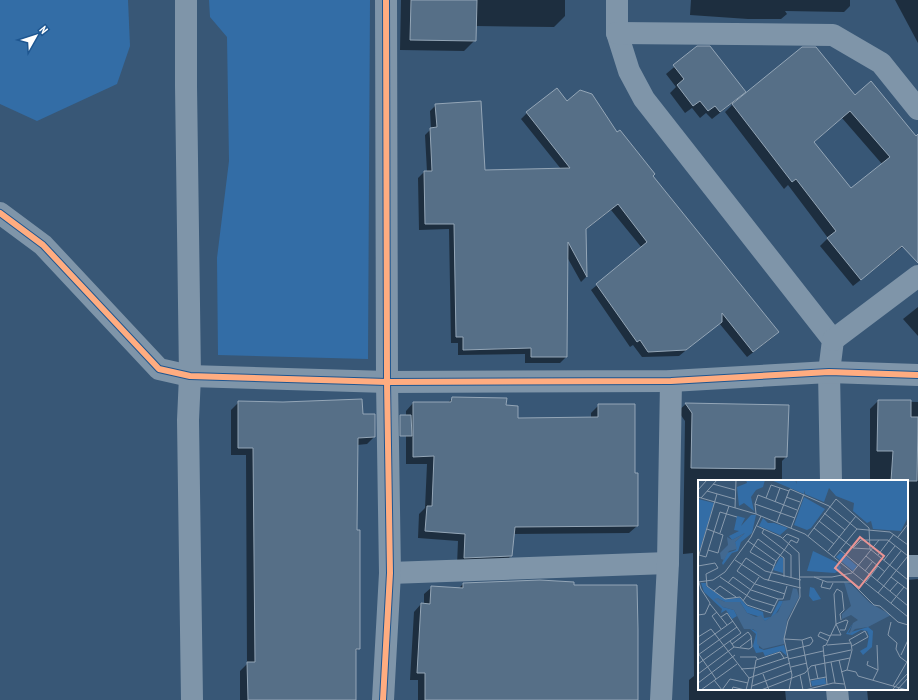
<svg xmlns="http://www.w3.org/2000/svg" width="918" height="700" viewBox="0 0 918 700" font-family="'PT Sans Narrow',sans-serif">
	<rect width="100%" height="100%" fill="#385776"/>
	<g fill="#336da6">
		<path d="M0,0H128L130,46L117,84L37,121L0,104Z"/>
		<path d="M209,0H370L368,359L218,355L217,258L229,161L227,37L210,17Z"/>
	</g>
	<g fill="#0007" fill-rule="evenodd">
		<path d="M401,0H565V16L554,27L475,26V40L464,51L400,50Z"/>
		<path d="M687,0H850V6L844,12L785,11L787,14L781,19H748L690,15L691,0Z"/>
		<path d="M895,0H918V43Z"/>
		<path d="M698,47L739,99L854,97L918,139V235L897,251L853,286L820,246L828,238L788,185L784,189L725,112L732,105L731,104L712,119L706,113L700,118L692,108L685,113L670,93L676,87L666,74ZM842,118L882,164L850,190L813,143Z"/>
		<path d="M567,102L616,134L778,332L772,338L747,357L719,323L679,356L642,357L633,345L630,347L591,290L642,248L611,210L585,230L586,277L581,282L567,257L566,357L560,363H525V354L458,355V343H451L449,229L419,230L418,178L424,172H427L425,135L431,129L430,111L436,105L484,171L561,169L521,119L527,113Z"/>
		<path d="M918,307V336L903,319Z"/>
		<path d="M452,398L505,406L517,419L591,418V413L599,405L634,474L637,526L629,533L513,534L511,556L504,563L457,565L458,541L418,538L419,514L425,508L427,464H406V411L413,403H448Z"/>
		<path d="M878,401L918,402V556L907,561V481H870V409Z"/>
		<path d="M239,402L362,415L374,437L367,444L357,445L356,531L359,648L355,652V700H240V671L247,664L246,455H231V410Z"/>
		<path d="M686,404L786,457L782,461V481H699V689H785L786,700H689V680L694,676L693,553L683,554L685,421L678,411Z"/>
		<path d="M918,579V700H868L867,689H907V580Z"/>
		<path d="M463,584L573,586L637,700H418V680H410L414,612L421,604L424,605V594L432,587L458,589Z"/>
	</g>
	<g fill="#566f87" stroke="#94a6b7" fill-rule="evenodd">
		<path d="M411,0H477L476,41L410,40Z"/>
		<path d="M697,46H710L746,92L720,112L715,106L708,111L700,101L693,106L677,85L684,79L673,65Z"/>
		<path d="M802,47H816L855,95L871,81L916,136L918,134V263L902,246L861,280L827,238L836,231L796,179L792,182L732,104ZM850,111L890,157L851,188L814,142Z"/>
		<path d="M557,88L567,101L580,90L592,94L617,132L620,130L655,174L653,176L779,332L753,352L722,313V322L686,350L648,352L640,340L637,342L596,284L647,242L618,204L586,229L587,277L568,242L567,357H531V348L463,350V337H456L454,224H425L424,171H432L430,128L437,127L435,104L481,101L485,170L570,168L526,112Z"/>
		<path d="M452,397L507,398L506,405L518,406V418L598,417V404H635V473H638V526L515,527L512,556L464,558L465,534L425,531L427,506H432L434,456L413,457V402H451Z"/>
		<path d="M362,399L363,414H375V437L358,438L357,530H360V649H356V700H248L247,662H255L253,448H238V401L283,402Z"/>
		<path d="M878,400H911V417H918L917,481H891L893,451H877Z"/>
		<path d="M685,403L789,405L787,457H775V469L691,468L692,413Z"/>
		<path d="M400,415H411L412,436H400Z"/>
		<path d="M540,580L574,582V585H637L638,629V700H425V673H417L421,603L430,604L431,586L463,588V583Z"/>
	</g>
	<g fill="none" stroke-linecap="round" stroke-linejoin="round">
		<g stroke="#7f95a9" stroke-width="22">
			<path d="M617,0V33L629,71L644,99L833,340L829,372L831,481"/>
			<path d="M617,33L833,35L881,63L918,109"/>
			<path d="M0,213L43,245L159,369L190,376L387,382L671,381L829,372L918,375"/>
			<path d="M833,340L918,276"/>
			<path d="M907,566H918"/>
			<path d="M390,573L668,563"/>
			<path d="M837,689L838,700"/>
			<path d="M383,700L390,573L387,382L386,0"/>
			<path d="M661,700L668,563L671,381"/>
		</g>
		<path stroke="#7f95a9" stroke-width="22" d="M186,0V86L190,376L188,420L192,700"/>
		<g stroke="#1e5690" stroke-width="8">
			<g id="cycleway">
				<path d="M0,213L43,245L159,369L190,376L387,382L671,381L829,372L918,375"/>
				<path d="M383,700L390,573L387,382L386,0"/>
			</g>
		</g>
		<use href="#cycleway" stroke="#ffac80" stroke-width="6"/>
	</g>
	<g transform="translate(698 480)">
		<rect width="210" height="210" fill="#385776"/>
		<path d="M48,0H67L65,7L58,10L53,17L56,31L46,23L41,26L39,7L49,3ZM73,0H97L99,4L98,0H210L209,39L203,51L175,49L173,41L169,43L155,31L156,23L138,16L131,8L126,22L107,14L106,10V14ZM106,17L127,29L113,48L109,50L96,45ZM0,19L16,23L0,76ZM53,35H58L54,53L43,62L40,71L34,73L25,85L24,83L29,73L38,70L37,62L47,53L34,60L31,56L41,51L36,50L39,36L47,38L43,46ZM65,38L70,43H76L90,48L82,55L61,46ZM115,71L138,82L143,87L142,90L137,93L109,91ZM143,72L159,86L155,91L138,77ZM82,77L85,78V93L75,90ZM3,103H8V106L27,119L42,118L49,126L65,132L66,138L73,137L81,121H85L84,124L77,135L67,141L63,137L49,133L42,122H27L19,118L25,127L36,130L39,136L34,139L28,130L23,133L24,129L6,112ZM112,107L116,108L123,119L115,121L111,116ZM155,143L150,153L170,147L175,151L174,167L165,175L162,171L169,167L171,156L169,151L163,150L154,155L148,154ZM51,148L60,152L61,168L66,170L86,165L89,176L83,171L67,176L65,172L58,173L55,166L58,154ZM127,198L128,204L114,206L113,201Z" fill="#336da6"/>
		<path d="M47,53L37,62L39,69L31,71L26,80L23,79L22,73L30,65L29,57L34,60ZM146,102L153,104L172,123L193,135L170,147L157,149L151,155L155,143L160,140L153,135L144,139V134L153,126ZM95,108L99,109L101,117L89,140L86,164L65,169L59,164V152L55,149H46L36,130L25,127L16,119L19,118L27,122H42L49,133L58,137L63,135L67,141L80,132L85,121L92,120Z" fill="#426991"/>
		<path fill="none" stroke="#889aad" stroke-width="1" d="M15,4L37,10M0,10L9,0M9,11L37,19M0,17L58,34L107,54L210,137M88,17L102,22M3,18L19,0M68,18L73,5L91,11L92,9L131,26L159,49L192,52L210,65M77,22L82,8M57,24L97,38M37,28L38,0M126,33L147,50M58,34L57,24L60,15L99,30M121,41L155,68L172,69L210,100M79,42L91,11M59,46L83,57L101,73L102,117L90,141L86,159L94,195L91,210M93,48L106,14M116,48L136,64M9,49L25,55L20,73L10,70M66,49L64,53L93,75V98M22,53L31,26M110,56L138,19L171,48L172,69M200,57L210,44M50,61L78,81M155,68L163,60H190L210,76M142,70L210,126M130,71L158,36M1,75L8,77L22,32L39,37M180,75L196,54M168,76L187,92M136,77L159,49M0,78L19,14M37,80L66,99L103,108M186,80L197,66M0,86L17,83L20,88L8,94L9,106L27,119L42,117L49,125L73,133L80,119M76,86L52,72L60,59L86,78V97M167,91L175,81M22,97L54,119L77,126M102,97H134L154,93L181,60M116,97L129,102H153L176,125L182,126L200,142L210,145M193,97L210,110M0,99L3,109L12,123L7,134L0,135M70,101L78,81L87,69L93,60L99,63L101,59L89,54L85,58M125,101L123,107L132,109L135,103M179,101L203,71M0,102L15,100L27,92L53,57L63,36M168,102L180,86M30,103L35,97L53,110L80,119H85L89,106M16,111L22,106L38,117M192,111L200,102M180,113L210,76M87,114L57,104L39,91L48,78L67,91L103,100M45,121L61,97M193,123L206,107M12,124L29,145M19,132L14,136L23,149M193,142L190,155L199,163L198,169L202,177L210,183M133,155H143L138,144L148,140L150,141L147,150H142M0,157L13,149L51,198L92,183M86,159L104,160L113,207M32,161L36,167L51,169L54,167L53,156L50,152L34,164M130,161L120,156L122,152L132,156M153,163L151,160L167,151L170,157L154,166M129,165L153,163L154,170L149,190M0,166L35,141M42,167L54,158M89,171L112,165L115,161L113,157L104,160M0,173L18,199M0,175L39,147M203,175L210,160M125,176L153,170M42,177H58L60,180M90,179L125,171M141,180L148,210M170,181L169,185L180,190M133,182L137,203M0,184L43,153L29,133L23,137M117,185L120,199M93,187L109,183M43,189L57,188L90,177M143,192L149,190L158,192L160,196L209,210M0,194L36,167M65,194L71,210M102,195L105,210M16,200L24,210M112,200L128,197M175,200L180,190L179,165M0,203L37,175M129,204L125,166L128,165L138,144L136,114L139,109L144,112L146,130L142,134L143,140M54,206L94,191M195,206L210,180M3,210L39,184M24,210L32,199L50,203M34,210L35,207L47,210M48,210L51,198M53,210L58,180L82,172L86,178M63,210L107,193L113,186L152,178M107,210L135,203L146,204M194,210L210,193M199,210L210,198"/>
		<path fill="#ea9494" fill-opacity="0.15" stroke="#ea9494" stroke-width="2" d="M162,57L186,76L161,108L137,88Z"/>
		<rect width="210" height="210" fill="none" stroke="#fff" stroke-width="2"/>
	</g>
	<g transform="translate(36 36) rotate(51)" stroke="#1e5690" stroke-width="3" paint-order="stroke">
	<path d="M0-3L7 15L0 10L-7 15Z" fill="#ffffff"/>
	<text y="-6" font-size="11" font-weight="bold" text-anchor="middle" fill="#ffffff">N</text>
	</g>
</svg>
